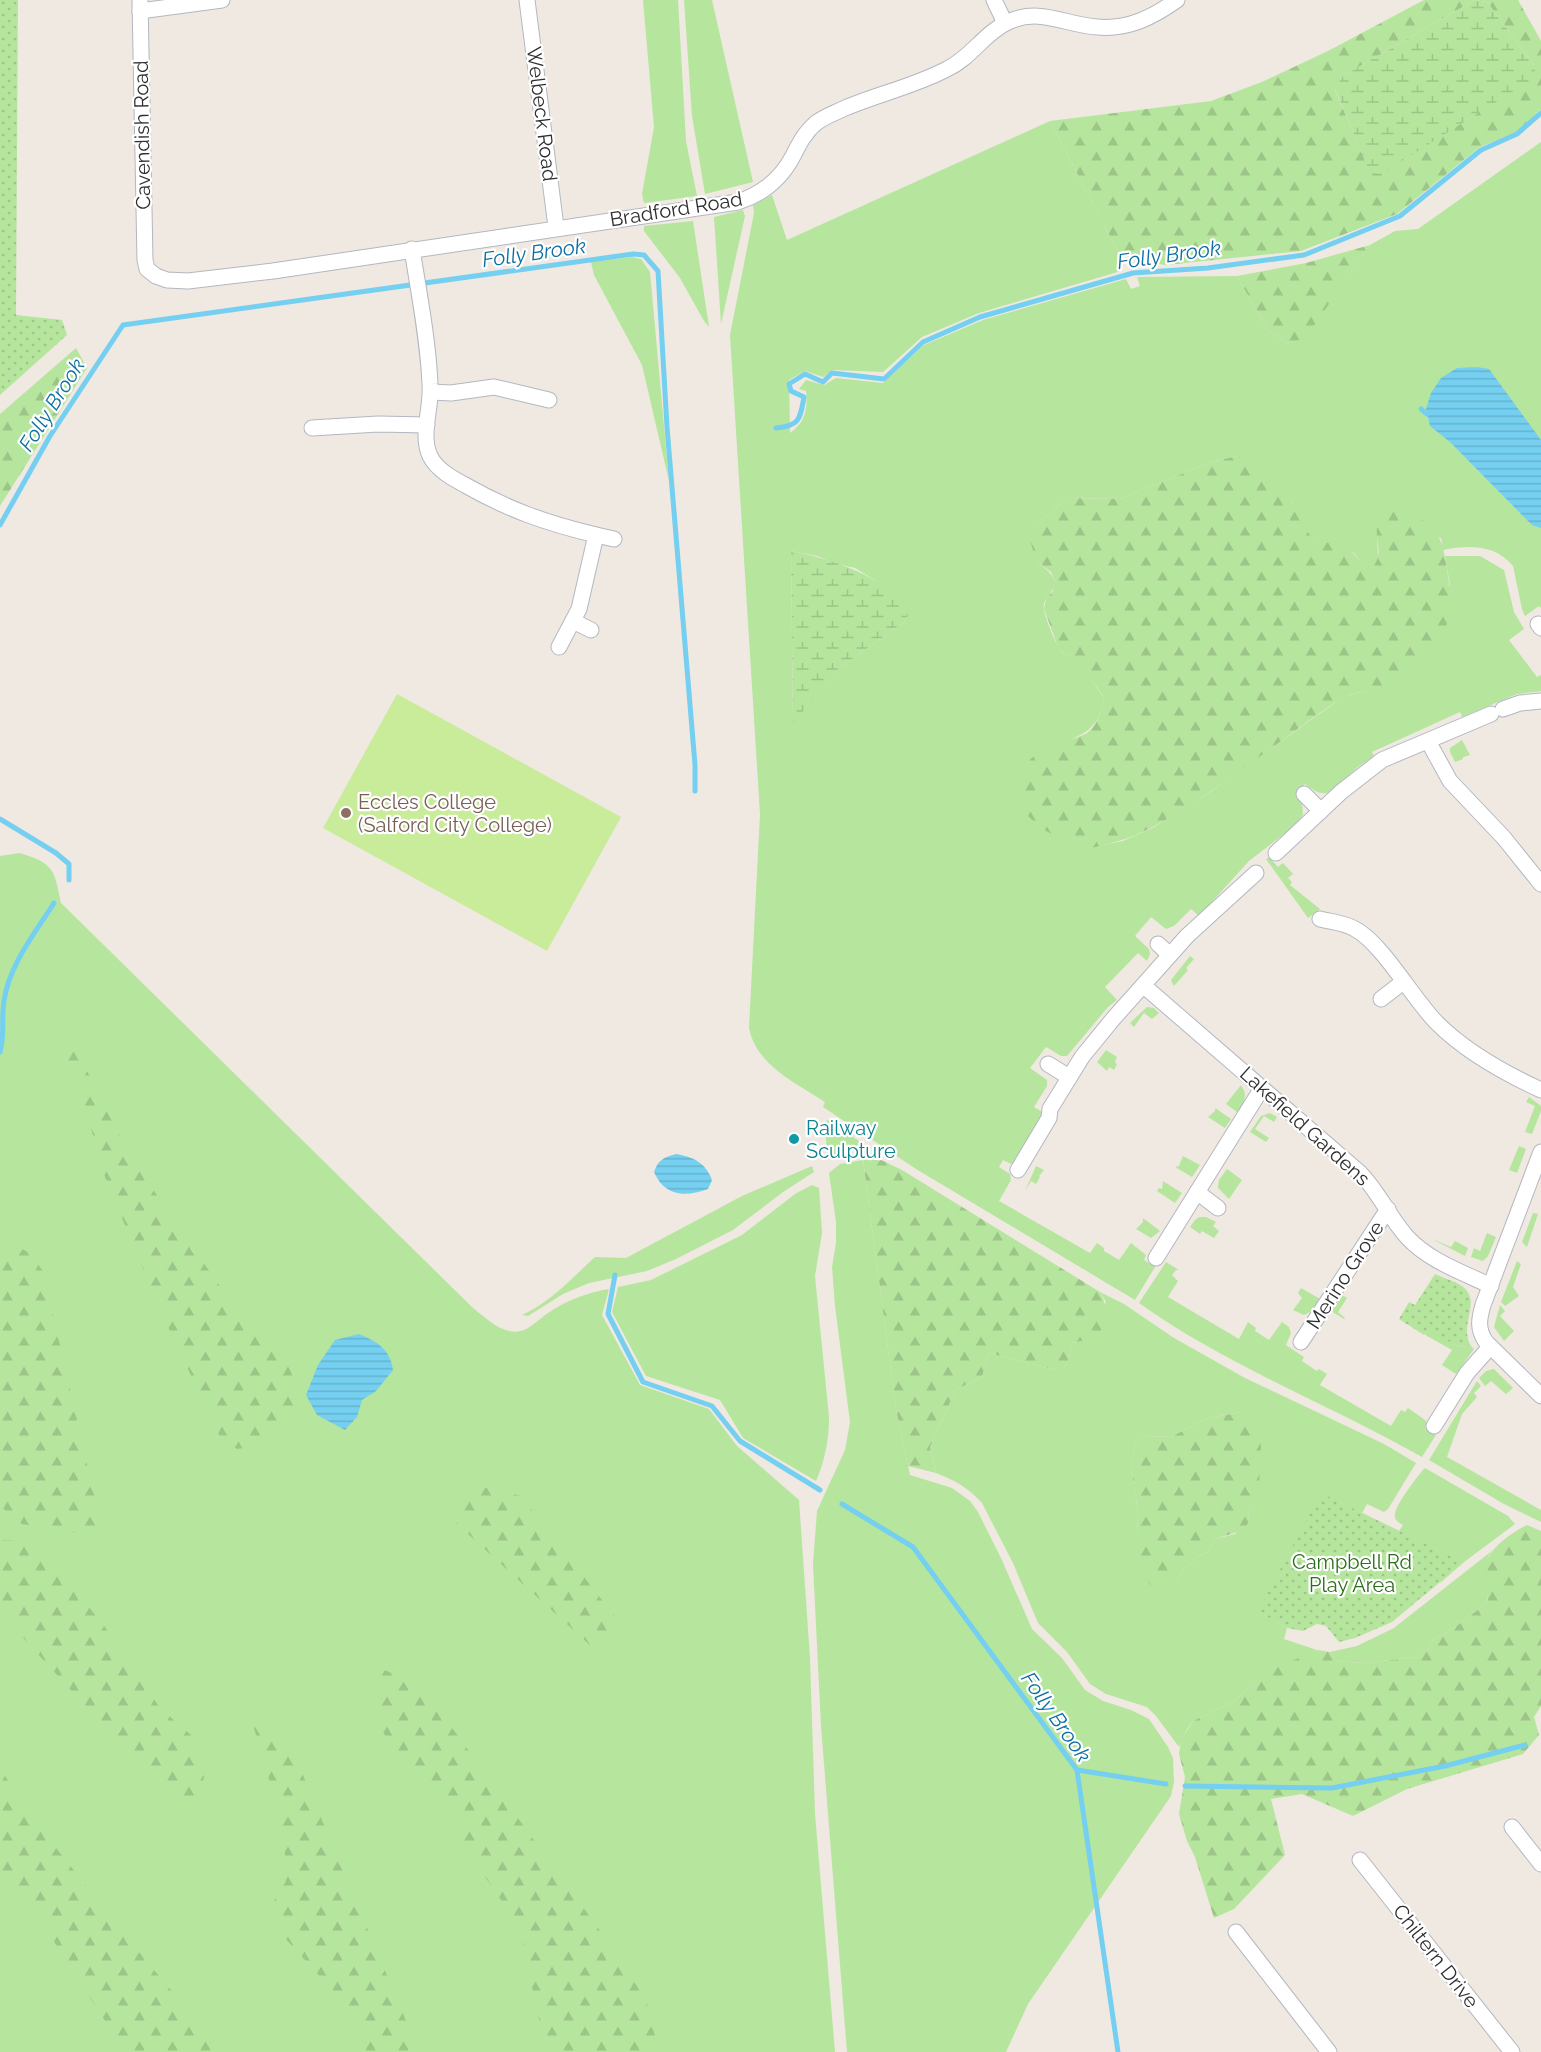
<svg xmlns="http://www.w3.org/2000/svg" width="1541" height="2052" viewBox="0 0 1541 2052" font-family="Raleway,sans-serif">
	<defs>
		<pattern id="forest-firs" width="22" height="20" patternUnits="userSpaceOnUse" patternTransform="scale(1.5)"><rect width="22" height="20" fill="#b6e59e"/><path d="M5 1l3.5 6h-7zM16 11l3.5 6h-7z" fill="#9dc588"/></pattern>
		<pattern id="wetland-marsh" width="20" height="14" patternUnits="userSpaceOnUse" patternTransform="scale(1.5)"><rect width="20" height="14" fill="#b6e59e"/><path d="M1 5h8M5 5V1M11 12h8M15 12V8" fill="none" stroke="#9dc588"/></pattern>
		<pattern id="park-dots" width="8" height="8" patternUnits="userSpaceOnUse" patternTransform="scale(1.5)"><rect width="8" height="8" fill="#b6e59e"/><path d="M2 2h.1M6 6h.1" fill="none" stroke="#9dc588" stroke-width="1.8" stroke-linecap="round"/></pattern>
		<pattern id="water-rules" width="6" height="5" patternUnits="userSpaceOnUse" patternTransform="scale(1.5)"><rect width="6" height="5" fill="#75cff0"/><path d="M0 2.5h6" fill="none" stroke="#66b2ce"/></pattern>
	</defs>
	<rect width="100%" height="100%" fill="#efe9e1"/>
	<g fill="#b6e59e" fill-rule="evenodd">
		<path d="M643,0H678L686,141L697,196L644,203L642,194L654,127Z"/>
		<path d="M684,0H712L753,182L705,194L692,116Z"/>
		<path d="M1050,121L1120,256L1121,271L979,313L922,337L883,372L833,370L823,377L805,371L789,380L790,433C805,423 808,409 806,391L799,389L806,380L824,385L836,378L883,383L924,345L983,320L1126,279L1131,289L1140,286L1137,277L1237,276L1268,330L1288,344L1306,336L1370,245L1395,231L1418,229L1541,142V608L1539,606L1525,616L1522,609L1513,566C1495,544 1468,545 1443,550L1441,538L1377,526L1378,561L1373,567L1366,569L1354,553L1329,544L1314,541L1306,531L1292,502L1237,456L1211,462L1120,499L1067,498L1035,527L1036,561C1076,591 1040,588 1044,611C1047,621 1056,648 1064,653C1068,656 1073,656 1077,658C1084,665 1095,687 1104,697C1101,720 1093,730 1072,739L1064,840L1086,848L1123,841L1154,827L1210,792L1343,697L1380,687L1450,585L1445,556H1480L1504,570L1514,612L1524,629L1509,640L1537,677L1541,675V691L1517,694L1462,717L1460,712L1372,752L1374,756L1358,767L1330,792C1319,796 1314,790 1305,784L1296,794L1302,802L1303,815L1293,827L1249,861L1199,916L1191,909L1174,926L1166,929L1151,917L1135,936L1149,949L1150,954L1147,961L1138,953L1105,987L1117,1000L1108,1007L1067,1056H1061L1046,1047L1030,1068L1047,1080V1086L1034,1107L1044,1113L1017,1161L1011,1164L1003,1160L999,1167L1010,1174L1011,1180L999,1201L1090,1253L1097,1243L1104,1248V1251L1119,1260L1131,1243L1146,1255L1144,1260L1155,1267L1135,1300L916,1169L823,1107L825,1102C796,1083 756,1065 749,1028L760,814L730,335L754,213L753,205L772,195L787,240ZM791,551L817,556L837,564L855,568L875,580L908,616L904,622L838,669L793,722Z"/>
		<path d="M743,210L745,216L721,324L714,217Z"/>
		<path d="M693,221L709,327L704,321L680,278L644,231V226Z"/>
		<path d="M632,257L641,259L650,272L669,481L642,365L594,275L591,262Z"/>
		<path d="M1462,740L1470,755L1463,757V759L1455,762L1450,752V748Z"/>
		<path d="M20,853C55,864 54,870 61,903L473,1308C488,1320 508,1340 528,1328C536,1323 543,1316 551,1311C568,1300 589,1292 609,1289L602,1315L640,1385L709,1409L737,1446L799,1500L810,1658L815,1814L835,2052H0V856Z"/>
		<path d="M1269,857L1278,867L1283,863L1293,874L1288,878L1292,882L1290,885L1320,909L1308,918L1266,859Z"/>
		<path d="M1190,956L1194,959L1186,968L1188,970L1174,986L1171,980Z"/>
		<path d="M1147,1007L1154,1008L1159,1013L1152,1019L1144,1013L1134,1027L1130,1023Z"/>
		<path d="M1106,1050L1117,1057L1115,1062L1117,1064L1114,1070L1109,1067L1107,1071L1097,1062Z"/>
		<path d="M1241,1085C1248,1095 1245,1103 1237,1112L1226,1104Z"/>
		<path d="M1529,1097L1541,1106V1111L1532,1134L1525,1132L1535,1106L1526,1102Z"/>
		<path d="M1215,1108L1231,1119L1225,1128L1208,1117L1215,1111Z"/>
		<path d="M1270,1113L1277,1117L1274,1122L1264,1116L1255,1129L1269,1138L1266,1142L1250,1132L1261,1116Z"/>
		<path d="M828,1120L859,1141L858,1146L833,1157L827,1155L825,1123Z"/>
		<path d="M1519,1146L1526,1149L1517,1173L1509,1170Z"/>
		<path d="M1183,1156L1200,1165L1192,1177L1175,1167L1179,1166Z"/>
		<path d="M863,1160L896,1409L910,1475L952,1488L970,1501L978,1512L1001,1558L1032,1629L1062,1658L1085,1690L1103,1701L1131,1710L1149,1719L1168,1747L1173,1758L1174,1782L1171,1796L1028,2004L1006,2052H847L821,1726L813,1564L817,1511L845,1450L850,1422L835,1306L832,1267L836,1243V1222L829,1173L840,1164Z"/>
		<path d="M812,1166L814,1172L783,1192L733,1230L676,1259L647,1271L589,1283L563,1294L528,1316L522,1315C550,1303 573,1277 595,1257L626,1258L742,1196Z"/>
		<path d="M1036,1166L1044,1170L1039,1176L1040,1177L1036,1184L1031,1181L1025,1191Z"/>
		<path d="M1227,1169L1242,1180L1229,1199L1218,1188L1219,1180Z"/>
		<path d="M1163,1181L1182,1193L1175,1203L1157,1191L1159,1188L1162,1189Z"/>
		<path d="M812,1185L819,1188L822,1233L815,1276L829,1417C829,1440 825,1460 816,1481L743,1438L720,1400L646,1376L612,1312L618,1287L651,1280L742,1235L795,1194Z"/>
		<path d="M1533,1213L1538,1214L1527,1247L1522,1242Z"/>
		<path d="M1199,1217H1206L1216,1222L1213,1226L1219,1231L1214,1238L1202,1231L1200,1234L1190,1227L1195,1220Z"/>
		<path d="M1143,1218L1160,1231L1151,1238L1136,1229L1143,1222Z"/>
		<path d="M1487,1233L1496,1237L1488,1256L1483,1261L1471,1257L1474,1248L1480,1251Z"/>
		<path d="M1432,1239L1451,1247L1455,1241L1468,1248L1465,1256Z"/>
		<path d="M1517,1261L1521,1264L1513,1287L1519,1296L1505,1306L1501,1302Z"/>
		<path d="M1166,1262L1179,1270H1176L1172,1275L1178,1281L1168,1297L1239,1339L1248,1322L1256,1328L1255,1331L1269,1340L1282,1322L1289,1327L1291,1333L1286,1345L1304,1357L1302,1361L1317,1371L1319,1369L1327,1374L1320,1385L1391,1426L1401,1410L1405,1412L1408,1408L1425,1420L1427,1423L1425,1427L1436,1435L1422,1457C1329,1404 1227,1366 1139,1303Z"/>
		<path d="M1301,1288L1320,1299L1312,1311L1304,1315L1293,1310L1302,1298L1298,1293Z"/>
		<path d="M1100,1292L1124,1304L1174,1338L1245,1378L1384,1444L1416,1463L1388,1509L1384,1512L1367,1504L1362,1513L1322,1494L1259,1611L1287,1628L1284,1639L1317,1650L1253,1684L1236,1700L1193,1721L1187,1729L1179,1747L1156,1716L1147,1707L1106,1694L1090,1684L1067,1652L1038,1623L1013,1563L982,1503C969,1488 954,1480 936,1473L930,1447L952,1398L957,1389L982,1377L989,1353L1055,1370H1062L1068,1363L1072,1343L1090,1339L1106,1302ZM1241,1412L1252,1501L1248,1512L1249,1521L1235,1534L1215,1539L1208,1552L1200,1555L1184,1569L1176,1580L1149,1583L1137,1535L1138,1513L1131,1465L1136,1443L1143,1436L1171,1437L1205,1419Z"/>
		<path d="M1342,1295L1347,1298L1338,1312L1345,1318L1344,1319L1331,1311Z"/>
		<path d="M1500,1305L1505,1311L1500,1316L1514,1331L1504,1341L1494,1327Z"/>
		<path d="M1429,1328L1458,1347L1471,1346L1474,1349L1456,1374L1442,1365L1452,1350L1427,1336L1425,1334Z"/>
		<path d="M1494,1369L1513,1388L1506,1394L1491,1381L1485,1386L1479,1378L1486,1371Z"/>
		<path d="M1477,1381L1481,1386L1474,1393L1477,1397L1462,1414L1447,1457L1541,1510V1522L1504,1504L1429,1460Z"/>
		<path d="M1425,1468L1508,1516L1515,1524L1464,1562L1440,1583L1451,1556L1399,1531L1403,1525C1398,1522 1394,1520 1395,1514C1396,1504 1418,1475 1425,1468Z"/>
		<path d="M1493,1550C1478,1566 1490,1584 1487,1603L1451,1630L1433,1640L1429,1649L1420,1657L1363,1663L1337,1661L1330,1652L1357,1646L1394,1628Z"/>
	</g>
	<g fill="url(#forest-firs)" fill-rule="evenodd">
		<path d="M1424,0H1518L1541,41V109L1517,132L1480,147L1397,214L1301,251L1165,265L1120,256L1050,121L1211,101L1262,82L1328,51ZM1475,0L1487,2L1534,65L1370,172L1335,90L1343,76Z"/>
		<path d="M1370,245L1306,337L1288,344L1268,330L1237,276L1306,263Z"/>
		<path d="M76,348L87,368L0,506V414Z"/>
		<path d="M1237,456C1261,467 1280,480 1293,504C1300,517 1305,529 1314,541L1346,545L1366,568L1373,567C1385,552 1373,537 1378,524C1392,489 1439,525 1443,548C1449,578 1457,614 1439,641C1420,669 1403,681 1371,690C1361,692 1349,694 1341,699C1325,708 1311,720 1296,730C1260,757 1223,784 1185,808C1159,824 1134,839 1103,845C1098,846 1091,849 1086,848C1073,846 1059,838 1048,832C1035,824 1020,811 1017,795C1012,773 1029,757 1049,747C1060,741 1075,740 1087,733C1098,725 1102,710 1104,697L1076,658L1065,654L1058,647L1044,609L1046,598L1053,591L1055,581L1051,572L1036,561L1031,543L1035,527L1067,498L1120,499L1211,462Z"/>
		<path d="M76,1049L127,1151L190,1244L255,1335L278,1342L294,1379L298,1398L279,1431L256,1446L237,1449L220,1437L162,1314L105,1177L78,1083L64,1061V1051Z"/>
		<path d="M877,1158L902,1170L1100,1292C1108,1306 1111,1331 1091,1339C1086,1341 1079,1341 1072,1343L1068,1363L1062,1370H1055L989,1353L982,1377L957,1389L952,1398L930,1447L936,1473L908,1466L896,1409L863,1160Z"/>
		<path d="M17,1246L29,1253L43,1271L100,1521L95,1531L72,1533L22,1524L0,1506V1252Z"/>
		<path d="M1241,1412L1252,1417L1261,1445L1260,1468L1259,1487L1248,1512L1249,1521L1244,1530L1215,1539L1208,1552L1200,1555L1184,1569L1176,1580L1164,1590L1153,1588L1149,1583L1141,1558L1137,1535L1138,1513L1131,1465L1136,1443L1143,1436L1171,1437L1205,1419Z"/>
		<path d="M488,1487L521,1496L616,1618L614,1639L591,1646L456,1523L465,1495Z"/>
		<path d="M1527,1525L1541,1531V1706L1534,1717L1539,1735L1523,1754L1407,1789L1353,1816L1302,1794L1271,1799L1285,1855L1234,1909L1214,1918L1195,1857L1187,1841L1179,1814L1185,1777L1179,1754L1181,1740L1193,1721L1236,1700L1253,1684L1276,1668L1317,1650L1330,1652L1337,1661L1363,1663L1420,1657L1429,1649L1433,1640L1451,1630L1487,1603C1489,1593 1484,1584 1484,1574C1483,1552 1509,1534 1527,1525Z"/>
		<path d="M0,1540L35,1541L105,1627L160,1708L191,1735L204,1777L199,1796L186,1808L171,1801L0,1612Z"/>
		<path d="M373,1665L396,1675L447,1721L601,1932L646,2000L659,2052H546L519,1926L472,1858L454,1815L416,1778L379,1727Z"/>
		<path d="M252,1721L290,1744L419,2052H367L347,2006L284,1937L269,1909L286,1881L284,1831Z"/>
		<path d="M0,1768L33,1819L143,1957L223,2052H125L44,1926L0,1868Z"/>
	</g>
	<g fill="url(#wetland-marsh)">
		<path d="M1475,0L1487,2L1534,65L1536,77L1381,174L1370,173L1335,89L1343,76Z"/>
		<path d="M791,551C824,557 900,579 908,616L904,622L838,669L793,723Z"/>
	</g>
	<g fill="url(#park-dots)">
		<path d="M0,0H18L16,315L62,320L67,335L0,395Z"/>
		<path d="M1435,1274C1443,1278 1455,1281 1462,1286C1483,1302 1458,1323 1471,1346L1458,1347L1429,1329L1424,1335L1399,1319L1409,1302L1415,1305Z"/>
		<path d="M1321,1493L1464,1562L1392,1622L1355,1638L1339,1642L1326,1626L1317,1624L1303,1631L1287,1628L1258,1611Z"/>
	</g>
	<path fill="#c9ec9a" d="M397,694L621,817L547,951L323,828Z"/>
	<g fill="url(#water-rules)">
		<path d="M1477,367L1489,369L1541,440V528L1532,525L1450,442L1430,426L1426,409L1431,393L1441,378L1457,368Z"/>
		<path d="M676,1154C693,1157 705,1162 712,1180L708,1189C685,1197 665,1197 654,1172C658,1160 664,1157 676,1154Z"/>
		<path d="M359,1334C378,1342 390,1349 393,1370L376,1391L362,1400L357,1417L345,1430L317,1415L306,1395L318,1365L335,1340Z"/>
	</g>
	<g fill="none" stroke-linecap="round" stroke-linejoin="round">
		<g stroke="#75cff0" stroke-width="5">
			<path d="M1421,409L1427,414"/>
			<path d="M776,428C800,426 800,419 804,397L791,391L789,384L805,374L823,382L832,373L884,379L923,342L980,317L1133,273L1208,268L1304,255L1400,216L1481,150L1517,134L1541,113"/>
			<path d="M0,525L50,436L123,325L633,254L644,255L658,271L667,427L695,765V791"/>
			<path d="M0,819L56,853L69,864V880"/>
			<path d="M0,1052C5,1035 1,1018 4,1001C9,965 35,933 54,903"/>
			<path d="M615,1275L608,1314L643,1382L712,1406L740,1441L820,1490"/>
			<path d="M842,1504L913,1547L1077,1770L1118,2052"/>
			<path d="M1077,1770L1166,1784"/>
			<path d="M1185,1786L1332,1788L1445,1766L1525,1745"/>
		</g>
		<g stroke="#b4b7c1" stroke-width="17">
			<g id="minor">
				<path d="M140,0L145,260L147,269L156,276L167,280L188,281L273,271L738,202C762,194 781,179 793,156C799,144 805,132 816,123C825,116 835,113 845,108C878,94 915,86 947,69C971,58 984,33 1008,22C1040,7 1065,25 1097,27C1128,30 1153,17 1177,0"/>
				<path d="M527,0L556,227"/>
				<path d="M994,0L1005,23"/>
				<path d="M140,11L222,0"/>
				<path d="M412,249C419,294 428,339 430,384C432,408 420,434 430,456C437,470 452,478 465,485C509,510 546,523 596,535L579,609L559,647"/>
				<path d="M431,392L451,393L494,387L549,400"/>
				<path d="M312,428L378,424L427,425"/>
				<path d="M596,535L614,539"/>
				<path d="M573,621L591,630"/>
				<path d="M1538,624L1541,628"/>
				<path d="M1503,709L1520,703L1541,701"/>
				<path d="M1428,741L1450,781L1504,838L1541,884"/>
				<path d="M1304,794L1321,811"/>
				<path d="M1276,853L1341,792L1382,760L1491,714"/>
				<path d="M1320,919C1332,922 1345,923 1355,929C1382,943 1413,999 1437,1023C1466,1052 1504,1073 1541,1090"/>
				<path d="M1158,944L1170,955"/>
				<path d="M1144,986L1360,1173C1379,1192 1389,1217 1407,1237C1429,1261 1462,1272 1491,1286"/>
				<path d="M1381,999L1403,982"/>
				<path d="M1048,1064L1069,1077"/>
				<path d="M1541,1152L1483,1305C1479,1319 1477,1329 1486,1342L1541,1396"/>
				<path d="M1018,1170L1049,1118L1050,1109L1082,1057L1113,1019L1187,936L1256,873"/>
				<path d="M1197,1192L1218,1208"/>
				<path d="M1156,1258L1262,1088"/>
				<path d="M1301,1342L1388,1209"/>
				<path d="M1434,1426L1467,1373L1490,1347"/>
				<path d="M1512,1827L1541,1864"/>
				<path d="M1360,1860L1512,2052"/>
				<path d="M1236,1932L1329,2052"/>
			</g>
		</g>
		<use href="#minor" stroke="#fff" stroke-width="15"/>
	</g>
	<circle fill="#8d6e63" stroke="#fff" stroke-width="2" cx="346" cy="813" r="6"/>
	<circle fill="#0f9aa8" stroke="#fff" stroke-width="2" cx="794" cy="1139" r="6"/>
	<g text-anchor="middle" stroke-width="4.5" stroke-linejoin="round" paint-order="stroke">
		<g font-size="20" fill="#2e2e2e" stroke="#fff">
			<text transform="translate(542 114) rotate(83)" y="7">Welbeck Road</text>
			<text transform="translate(142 135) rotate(-91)" y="7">Cavendish Road</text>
			<text transform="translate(676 209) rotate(-9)" y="7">Bradford Road</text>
			<text transform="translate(1305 1126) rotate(42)" y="7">Lakefield Gardens</text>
			<text transform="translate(1345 1275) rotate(-57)" y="7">Merino Grove</text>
			<text transform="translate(1436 1956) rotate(52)" y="7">Chiltern Drive</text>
		</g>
		<g font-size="20" fill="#785e54" stroke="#fff" text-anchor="start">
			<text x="358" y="809">Eccles College<tspan x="358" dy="23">(Salford City College)</tspan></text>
		</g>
		<g font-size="20" fill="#0d838f" stroke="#fff" text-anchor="start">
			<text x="806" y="1135">Railway<tspan x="806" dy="23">Sculpture</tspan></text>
		</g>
		<g font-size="20" fill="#2c6e1b" stroke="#fff">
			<text x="1352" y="1569">Campbell Rd<tspan x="1352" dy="23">Play Area</tspan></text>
		</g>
		<g font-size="21" font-style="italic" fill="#0d6fa3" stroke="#fff">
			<text transform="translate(534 253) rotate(-8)" y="7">Folly Brook</text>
			<text transform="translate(1169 255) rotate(-8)" y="7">Folly Brook</text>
			<text transform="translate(52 405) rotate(-58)" y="7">Folly Brook</text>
			<text transform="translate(1056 1717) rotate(55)" y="7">Folly Brook</text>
		</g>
	</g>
</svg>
